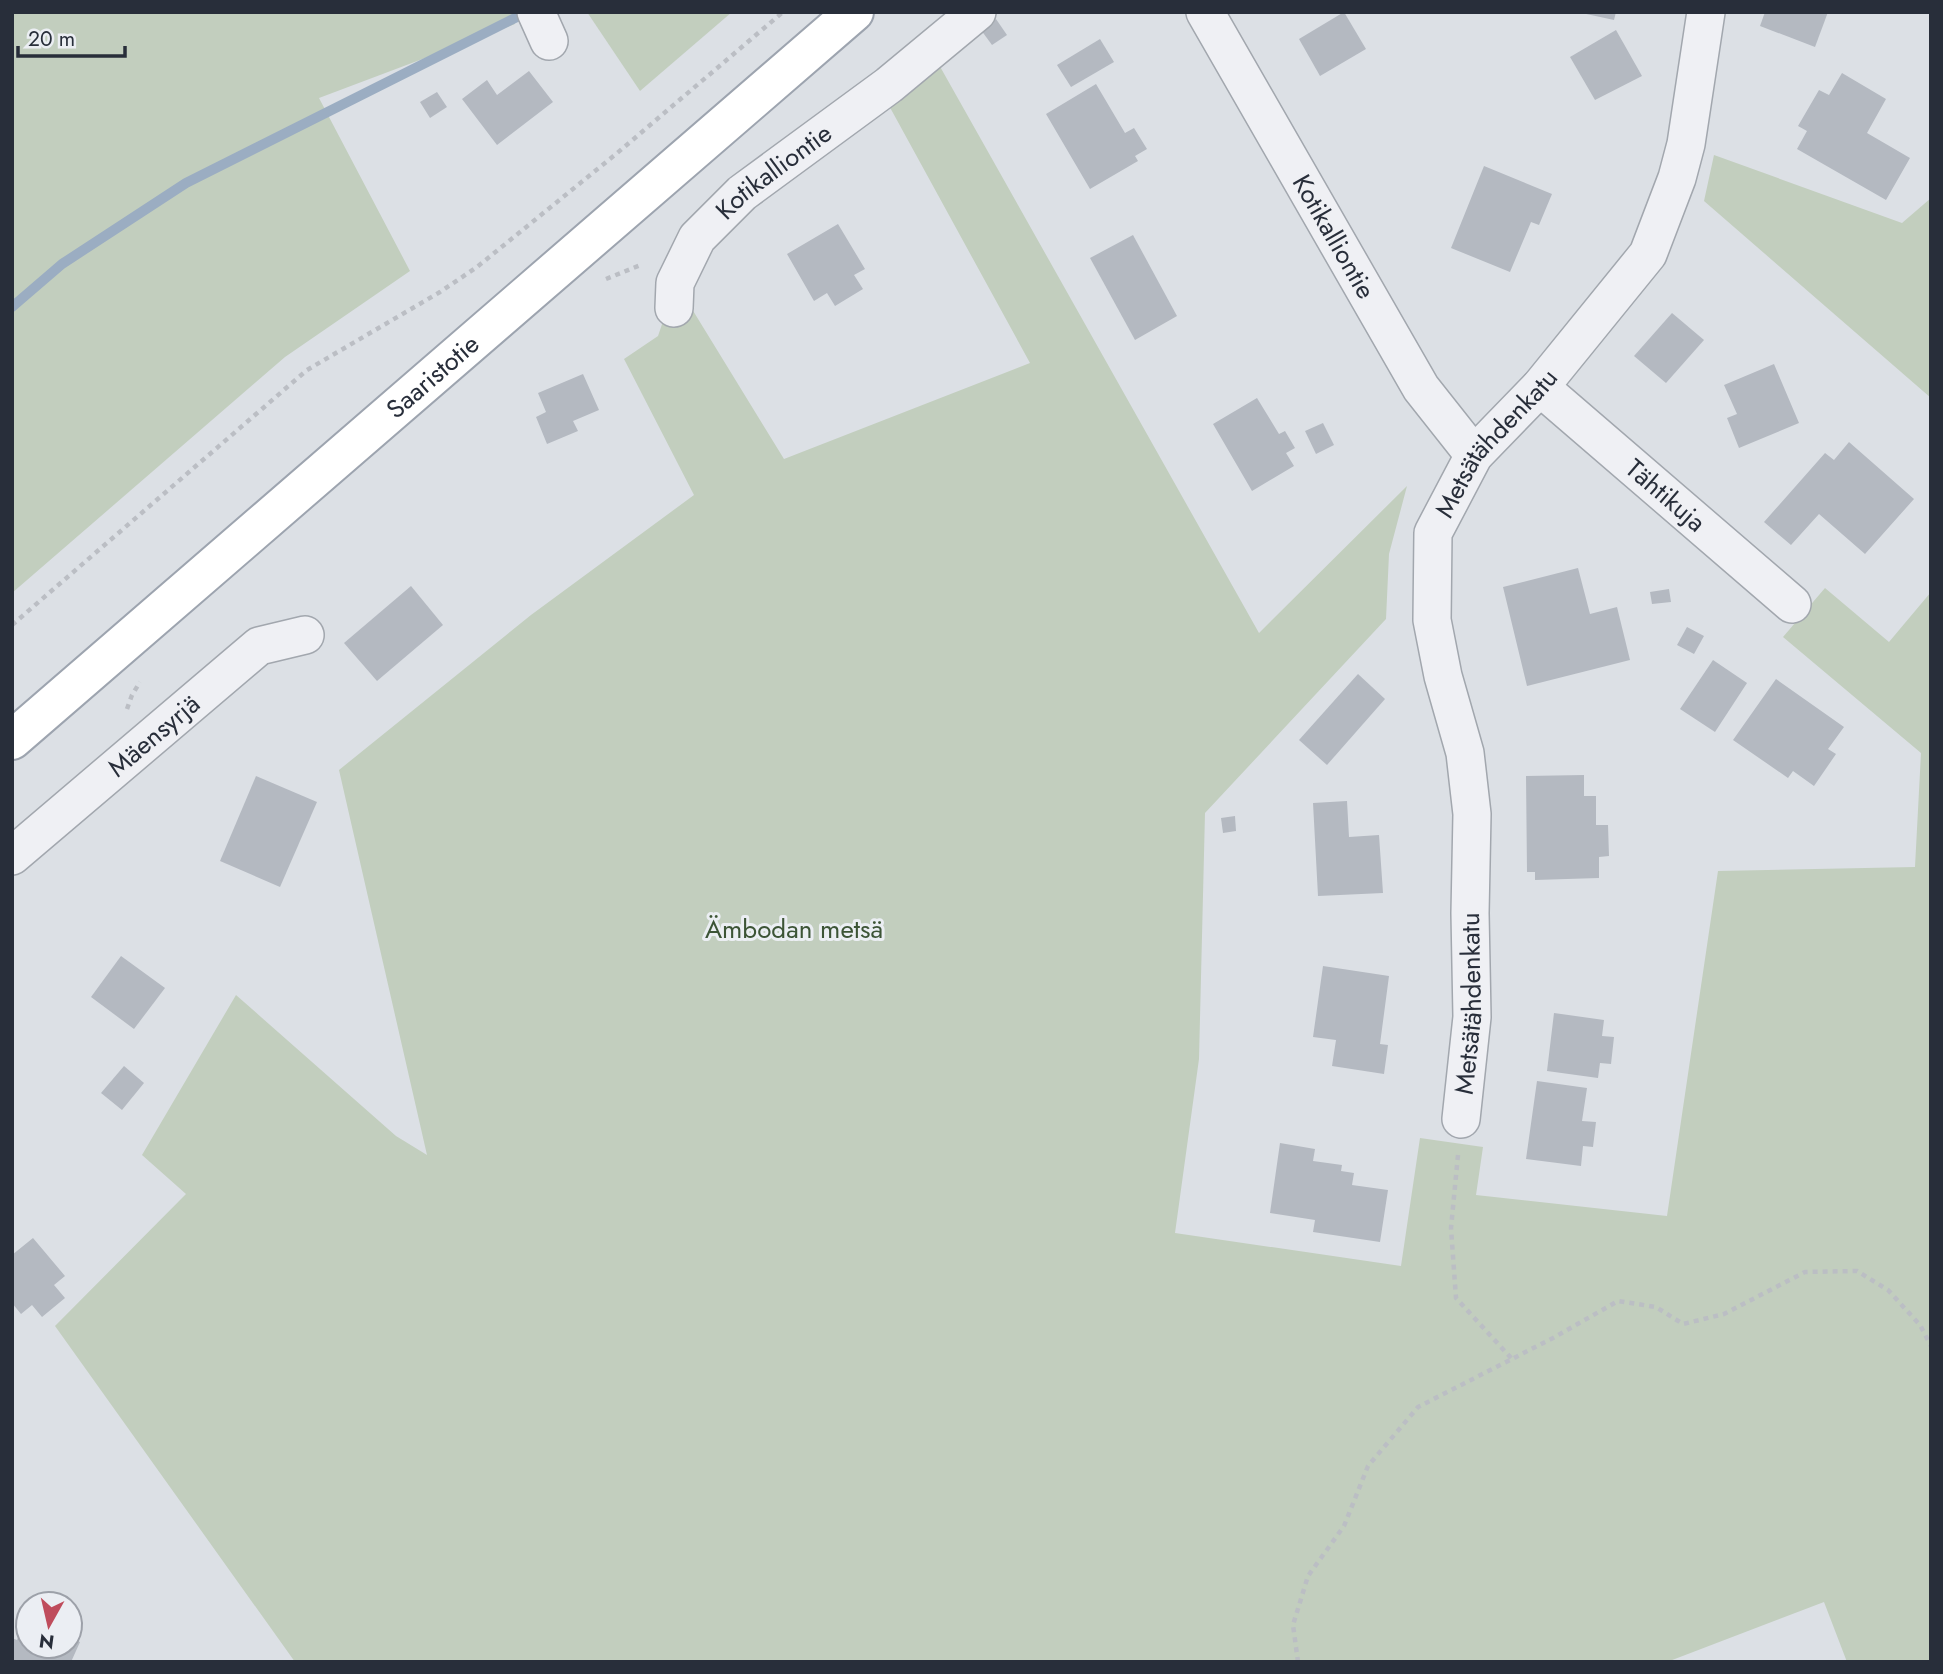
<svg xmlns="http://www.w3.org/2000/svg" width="1943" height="1674" viewBox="0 0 1943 1674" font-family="Jost,sans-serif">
	<rect width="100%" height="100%" fill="#dce0e5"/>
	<g fill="#c2cebe">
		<path d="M12,12H512L515,24L319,98L410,271L285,357L12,593Z"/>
		<path d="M587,12H732L640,91Z"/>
		<path d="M938,63L1259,633L1407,486L1389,554L1386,619L1205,813L1199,1059L1175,1233L1401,1266L1420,1138L1483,1147L1476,1195L1667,1216L1718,871L1915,867L1921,753L1783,637L1825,588L1889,642L1931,592V1662H1847L1824,1602L1667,1662H295L55,1326L186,1194L142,1155L236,995L396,1136L427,1155L339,770L531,615L694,495L624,359L658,336L676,283L784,459L1030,363L887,102Z"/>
		<path d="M1714,155L1902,223L1931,198V398L1704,201Z"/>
	</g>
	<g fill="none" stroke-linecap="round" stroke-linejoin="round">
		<path stroke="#9badc2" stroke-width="10" d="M12,307L62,264L186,183L527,12"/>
	</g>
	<g fill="#b4b9c1">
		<path d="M1344,12L1366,49L1320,76L1299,39Z"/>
		<path d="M1577,12H1616L1614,20Z"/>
		<path d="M1765,12H1828L1815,47L1760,26Z"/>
		<path d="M996,19L1007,35L992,45L981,30Z"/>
		<path d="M1616,30L1642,76L1595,100L1570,57Z"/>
		<path d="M1100,39L1114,62L1071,87L1057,65Z"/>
		<path d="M529,71L553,102L497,145L462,99L487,80L497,95Z"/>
		<path d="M1842,73L1886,99L1867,133L1910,158L1886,200L1797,149L1807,131L1798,126L1819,90L1829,95Z"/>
		<path d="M1096,84L1125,133L1134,128L1147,149L1135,156L1138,161L1090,189L1046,114Z"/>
		<path d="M437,92L447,107L430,118L420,102Z"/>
		<path d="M1484,166L1552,194L1539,225L1531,222L1510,272L1451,248Z"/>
		<path d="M838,224L865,269L854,275L863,289L835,306L827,293L814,301L787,254Z"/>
		<path d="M1133,235L1177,316L1135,340L1090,258Z"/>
		<path d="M1672,313L1704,340L1666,383L1634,356Z"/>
		<path d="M1774,364L1799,423L1739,448L1727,418L1737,414L1724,385Z"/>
		<path d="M583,374L599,410L573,421L578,431L547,444L536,417L546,412L538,393Z"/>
		<path d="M1257,398L1279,434L1285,431L1295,448L1286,453L1294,466L1252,491L1213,424Z"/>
		<path d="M1323,423L1334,445L1316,454L1305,431Z"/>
		<path d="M1849,442L1914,499L1865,554L1819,514L1791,545L1764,522L1825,453L1834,460Z"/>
		<path d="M1578,568L1590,614L1617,607L1630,660L1527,686L1503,587Z"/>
		<path d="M411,586L443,625L377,681L344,643Z"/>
		<path d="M1669,589L1671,602L1652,604L1650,592Z"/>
		<path d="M1687,627L1704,636L1694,654L1677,645Z"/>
		<path d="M1713,660L1747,683L1715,732L1680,709Z"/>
		<path d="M1358,674L1385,699L1327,765L1299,740Z"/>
		<path d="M1776,679L1844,727L1828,749L1836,754L1814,786L1793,771L1788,778L1733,740Z"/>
		<path d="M1584,775V796H1596V825H1608L1609,856L1599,857V878L1535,880V872H1527L1526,776Z"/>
		<path d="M256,776L317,802L280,887L220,861Z"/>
		<path d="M1347,801L1349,837L1379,835L1383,893L1318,896L1313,803Z"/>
		<path d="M1235,816L1236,831L1223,833L1221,818Z"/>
		<path d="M121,956L165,988L134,1029L91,997Z"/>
		<path d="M1323,966L1389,976L1380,1044L1388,1045L1384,1074L1332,1066L1336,1040L1313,1037Z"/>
		<path d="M1554,1013L1604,1020L1602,1036L1614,1037L1611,1064L1600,1063L1598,1078L1547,1071Z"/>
		<path d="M124,1066L144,1083L122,1110L101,1093Z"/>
		<path d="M1537,1081L1587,1088L1582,1121L1596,1122L1593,1147L1583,1146L1581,1166L1526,1159Z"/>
		<path d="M1280,1143L1315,1149L1313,1161L1342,1165L1341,1171L1354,1173L1352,1185L1388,1190L1380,1242L1313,1232L1315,1220L1270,1213Z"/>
		<path d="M33,1238L65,1276L54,1285L65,1298L42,1317L32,1305L21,1314L12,1303V1255Z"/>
		<path d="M28,1615V1646H70V1638L80,1642L71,1662H12V1638L17,1640Z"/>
	</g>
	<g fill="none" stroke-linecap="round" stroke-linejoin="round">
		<g stroke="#a2a7ae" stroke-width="40">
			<g id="minor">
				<path d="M536,12L549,41"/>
				<path id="s1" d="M1205,12L1421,388L1474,455"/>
				<path id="s2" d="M674,308L675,283L697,238L742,193L889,85L977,12"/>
				<path id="s3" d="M1540,387L1792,604"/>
				<path id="s4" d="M12,856L259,646L305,635"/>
				<path id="s5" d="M1461,1119L1472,1017L1470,913L1472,814L1465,753L1443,676L1432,620L1433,533L1474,455L1540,387L1648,254L1677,178L1686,144L1706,12"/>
			</g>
		</g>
		<g stroke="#9da4af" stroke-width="42">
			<g id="major">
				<path id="s6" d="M12,740L854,12"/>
			</g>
		</g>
		<g stroke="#bbbec4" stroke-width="4.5" stroke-dasharray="5 5" stroke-linecap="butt">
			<path d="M606,279L643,264"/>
			<path d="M12,625L307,370L440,292L477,267L616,154L783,12"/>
			<path d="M127,709L132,695L140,682"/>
			<path d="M1458,1155L1451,1228L1456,1298L1512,1359"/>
			<path d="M1298,1662L1293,1625L1308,1576L1344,1526L1368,1466L1418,1407L1553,1338L1618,1301L1656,1307L1683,1324L1724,1314L1805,1272L1857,1271L1888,1290L1920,1325L1931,1346"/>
		</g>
		<use href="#minor" stroke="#eff0f4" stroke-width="37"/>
		<use href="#major" stroke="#fff" stroke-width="38"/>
	</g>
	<g text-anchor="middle" stroke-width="6" stroke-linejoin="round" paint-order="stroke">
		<g font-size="26" fill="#282e3a" stroke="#ebeef3">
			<text dy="9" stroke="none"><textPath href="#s2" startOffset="177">Kotikalliontie</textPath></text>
			<text dy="9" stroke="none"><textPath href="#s1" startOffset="259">Kotikalliontie</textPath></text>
			<text dy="9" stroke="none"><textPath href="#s6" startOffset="556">Saaristotie</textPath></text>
			<text dy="9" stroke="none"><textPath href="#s5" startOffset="702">Metsätähdenkatu</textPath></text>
			<text dy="9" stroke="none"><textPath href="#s3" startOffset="166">Tähtikuja</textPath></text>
			<text dy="9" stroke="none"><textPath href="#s4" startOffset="186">Mäensyrjä</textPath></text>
			<text dy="9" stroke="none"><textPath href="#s5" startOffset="116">Metsätähdenkatu</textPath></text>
		</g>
		<g font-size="26" fill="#3c5436" stroke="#ebeef3">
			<text x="794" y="938">Ämbodan metsä</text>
		</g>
	</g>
	<rect width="1943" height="1674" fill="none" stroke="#282e3a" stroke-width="28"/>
	<g transform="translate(49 1625) rotate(188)"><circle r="33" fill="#ebeef3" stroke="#9da1a9" stroke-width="2"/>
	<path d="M0-5L12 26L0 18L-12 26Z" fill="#bf4c5c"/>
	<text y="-10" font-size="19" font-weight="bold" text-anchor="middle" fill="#282e3a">N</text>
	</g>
	<path d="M18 46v10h107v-10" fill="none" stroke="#282e3a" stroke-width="3.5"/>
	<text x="28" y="46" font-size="21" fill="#282e3a" stroke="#ebeef3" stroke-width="5" paint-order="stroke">20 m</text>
</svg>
